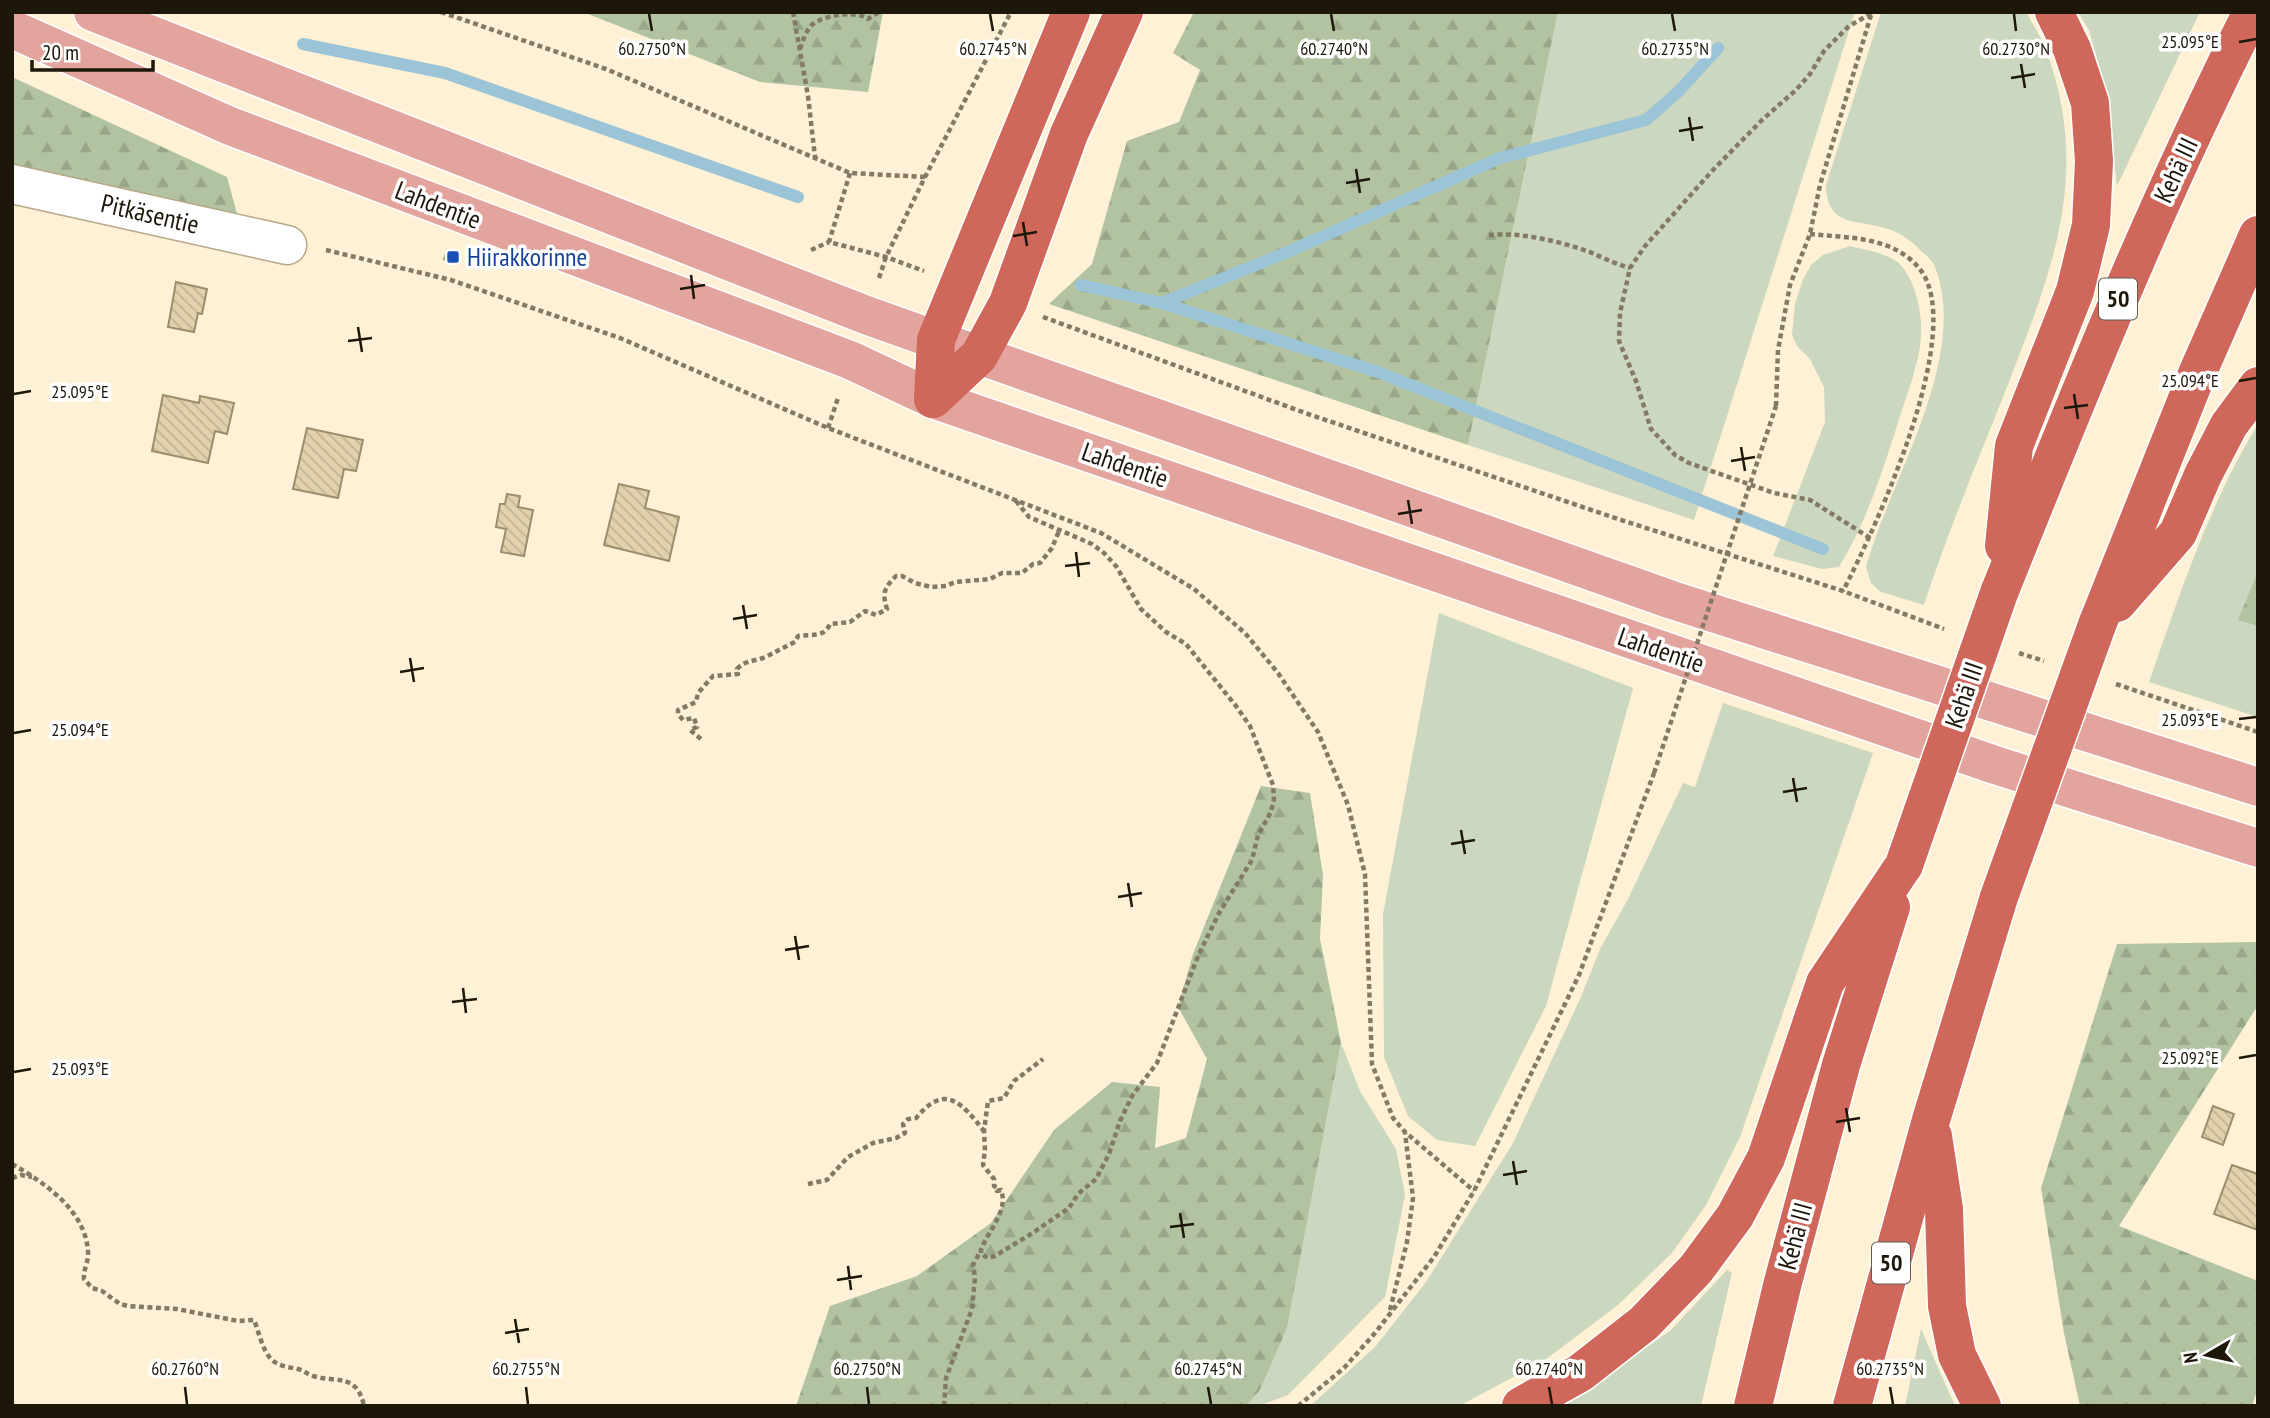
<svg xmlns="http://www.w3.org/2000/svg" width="2270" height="1418" viewBox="0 0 2270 1418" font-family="'PT Sans Narrow',sans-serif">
	<defs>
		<pattern id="forest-firs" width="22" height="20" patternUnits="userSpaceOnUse" patternTransform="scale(1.75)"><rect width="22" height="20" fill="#b1c3a1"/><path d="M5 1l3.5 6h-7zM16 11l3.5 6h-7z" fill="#98a789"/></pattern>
		<pattern id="building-back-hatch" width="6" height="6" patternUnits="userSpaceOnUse" patternTransform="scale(1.75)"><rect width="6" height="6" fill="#e2d1ad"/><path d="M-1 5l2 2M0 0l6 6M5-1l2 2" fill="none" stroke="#c1b394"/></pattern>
	</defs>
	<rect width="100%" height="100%" fill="#fef1d5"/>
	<g fill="#cbd8bf">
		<path d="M1558,12H1855L1694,520L1468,445Z"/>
		<path d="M1881,12H2026C2033,24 2041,37 2046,50C2092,174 2052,271 2007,387C1978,460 1948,531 1924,605L1881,592L1871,583L1866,567C1890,479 1970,358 1935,267C1933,261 1926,255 1921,251C1913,242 1902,234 1891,230C1860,218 1827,230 1826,185Z"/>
		<path d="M2078,12H2200L2117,186L2106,90L2089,30Z"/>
		<path d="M1850,246C1864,250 1883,252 1896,261C1912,272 1921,306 1921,324C1923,354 1910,385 1901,413C1885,464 1867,522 1839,567L1822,569L1773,556L1825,422L1824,387L1810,359L1797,346L1792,335L1795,304L1803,279L1811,265L1823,255Z"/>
		<path d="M2258,424V571L2239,619L2258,626V717L2149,682C2180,594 2209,504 2258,424Z"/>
		<path d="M1439,613L1633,688L1546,1006L1475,1146L1437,1140L1408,1116L1384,1057L1383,914Z"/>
		<path d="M1723,703L1873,753L1740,1137L1706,1205L1672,1253L1618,1305L1545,1360L1459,1406H1310L1375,1347L1426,1282L1513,1143L1580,999L1600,949L1628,899L1683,783L1695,787Z"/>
		<path d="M1341,1043L1360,1091L1396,1149L1405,1195L1385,1297L1288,1395L1259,1406H1246L1260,1390L1287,1328Z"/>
		<path d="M1727,1270L1732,1273L1701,1406H1564L1671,1330Z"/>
		<path d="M1921,1329L1955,1406H1905Z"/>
	</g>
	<g fill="url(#forest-firs)">
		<path d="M583,12H883L868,92L760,82Z"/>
		<path d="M1194,12H1558L1468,445L1049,304L1092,264L1127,141L1179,122L1200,70L1173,53Z"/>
		<path d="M12,77L227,177L239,221L12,168Z"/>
		<path d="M2258,571V626L2238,620Z"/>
		<path d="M1261,786L1310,793L1323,875L1320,939L1341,1043L1287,1328L1260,1390L1246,1406H796L830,1306L917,1276L991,1223L1054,1130L1112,1082L1160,1087L1155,1148L1186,1138L1207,1059L1178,1007L1193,954Z"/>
		<path d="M2258,942V1005L2119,1226L2258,1281V1387L2252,1406H2080L2064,1333L2041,1188L2117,944Z"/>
	</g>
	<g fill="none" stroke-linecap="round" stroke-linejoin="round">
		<g stroke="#9bc4d6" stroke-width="12">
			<path d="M303,44L445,73L798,197"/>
			<path d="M1081,285L1162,303L1378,372L1823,549"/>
			<path d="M1162,303L1283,254L1500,158L1646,120L1678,92L1718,48"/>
		</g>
	</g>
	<g fill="url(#building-back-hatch)" stroke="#9c8d6d" stroke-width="2">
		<path d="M447,251L460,256L457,263L444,259Z"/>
		<path d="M176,282L207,289L202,314L198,313L194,332L168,327Z"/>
		<path d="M163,395L199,403L200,396L234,403L227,434L215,431L208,463L152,451Z"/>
		<path d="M307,428L363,440L356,471L344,469L338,498L293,489Z"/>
		<path d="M619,484L649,491L645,508L679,517L669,561L604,545Z"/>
		<path d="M507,494L520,496L518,507L533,510L524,556L501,552L506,529L496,527L500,504H505Z"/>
		<path d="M2213,1106L2234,1114L2223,1145L2202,1137Z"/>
		<path d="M2232,1165L2258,1174V1230L2214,1214Z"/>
	</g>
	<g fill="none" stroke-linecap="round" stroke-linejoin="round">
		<g stroke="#b7a887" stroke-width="41">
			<path id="minor" d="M12,184L287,245"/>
		</g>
		<g stroke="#fff" stroke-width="41">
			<g id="major">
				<path d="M93,12L866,315L936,340L1672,600L2258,787"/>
				<path d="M12,29L230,126L850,360L933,399L1995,765L2258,848"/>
			</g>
		</g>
		<g stroke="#fff" stroke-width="41">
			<g id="highway">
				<path d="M933,399L979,356L1008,303L1069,134L1124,12"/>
				<path d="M933,399L936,340L1071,12"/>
				<path d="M2004,546L2014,446L2075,291L2091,225L2094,161L2090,103L2072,49L2054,12"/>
				<path d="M1999,593C2078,396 2156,201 2252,12"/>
				<path d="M2117,603L2178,533L2203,475L2229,425L2258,386"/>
				<path d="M2097,625L2197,374L2258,235"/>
				<path d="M1933,1136L1944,1209L1947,1306L1957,1355L1982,1406"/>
				<path d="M1521,1406L1580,1373L1644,1323L1696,1269L1735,1216L1766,1158L1825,983L1904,865"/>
				<path d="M1753,1406L1783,1282L1841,1065L1891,907"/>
				<path d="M1852,1406L1931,1120L1999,897"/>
			</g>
		</g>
		<g stroke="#837a66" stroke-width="4.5" stroke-dasharray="5 3.5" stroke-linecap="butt">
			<path d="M441,12L606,69L850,173L925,177"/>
			<path d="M793,12L808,96L815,157"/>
			<path d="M800,49C803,40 806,30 813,24C825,15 856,10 868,19L879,12"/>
			<path d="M850,173L829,242L886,257L924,271"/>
			<path d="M1810,234C1848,238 1892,236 1919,268C1969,328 1875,529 1843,591"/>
			<path d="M1489,235C1522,232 1558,241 1590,252C1603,258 1616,264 1630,268"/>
			<path d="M326,250L451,280L620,338L828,428L1101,533L1194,589L1245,633L1278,673L1318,732L1348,805L1365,874L1372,1064L1393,1118L1405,1132L1474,1191"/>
			<path d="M811,250L829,242"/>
			<path d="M879,278L886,257L925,177L1011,12"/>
			<path d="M1043,317L1308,414L1618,519L1843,591L1944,629"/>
			<path d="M1776,406L1778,350L1790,285L1810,234L1820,185L1871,15"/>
			<path d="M828,428L838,398"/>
			<path d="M1016,501L1029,517L1092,544L1104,553L1116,566L1141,609L1166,632L1186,644L1236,706L1250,726L1273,785L1274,799L1271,812L1258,835L1252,860L1219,913L1198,956L1157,1063L1132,1096L1120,1121L1109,1154L1096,1179L1078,1194L1069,1208L1031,1234L995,1256L988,1258L981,1254V1250C988,1231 1009,1210 1001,1190L997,1191V1187L994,1186V1179L983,1165L985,1150L984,1131L988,1101L1004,1098L1014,1081L1043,1059"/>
			<path d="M1870,538L1810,500L1774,493L1689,463L1675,455L1651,429L1636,381L1619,341L1620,313L1630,268L1645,246L1712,171L1762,120L1796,90L1810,74L1824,51L1849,26L1872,13"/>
			<path d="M2019,653L2044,661"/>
			<path d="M2116,684L2258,732"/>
			<path d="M701,739L690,730L697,727L694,718L683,720L678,714V710L696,702L698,693L713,676L738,674L737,669C744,661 754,661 763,658C774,653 784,647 795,642L798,636C812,634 824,638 830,624L850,622L865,611L876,615L887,609C882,593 884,588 896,576H902L915,583L931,587L946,586L955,582L990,579L1002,573H1022L1033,564L1040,563L1052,548L1059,531"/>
			<path d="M12,1164C45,1183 86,1211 88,1252C89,1261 83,1270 84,1279L92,1288L102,1291L120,1304L128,1306L177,1309L238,1321L254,1320C259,1332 262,1350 272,1360C280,1367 289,1367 298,1369C303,1370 307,1374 313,1376C337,1383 357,1373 364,1406"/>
			<path d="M12,1178L21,1175L32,1177"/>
			<path d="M808,1184L827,1180L848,1157L873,1143L896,1138L905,1133L903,1124L908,1119L916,1118C945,1083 961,1102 984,1131"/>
			<path d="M1390,1310L1407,1242L1413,1198L1405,1133"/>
			<path d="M944,1406L946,1378L972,1309L975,1278L973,1265L981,1250"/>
			<path d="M1298,1406L1344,1368L1375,1333L1434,1257L1474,1191L1579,975L1654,773"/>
		</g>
		<use href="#minor" stroke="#fff" stroke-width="38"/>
		<use href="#major" stroke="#e3a49d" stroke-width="38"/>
		<use href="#highway" stroke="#d0675b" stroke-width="38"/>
		<g stroke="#fff" stroke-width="41" stroke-linecap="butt">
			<g id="highway-bridge">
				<path d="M1904,865L1999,593"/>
				<path d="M1999,897L2097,625"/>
			</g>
		</g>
		<path stroke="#837a66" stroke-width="4.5" stroke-dasharray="5 3.5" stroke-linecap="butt" d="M1654,773L1776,406"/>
		<use href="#highway-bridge" stroke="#d0675b" stroke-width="38"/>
	</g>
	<path fill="none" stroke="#1d170a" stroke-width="2.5" d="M649,14L652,31M990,14L993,31M1331,14L1334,31M1672,14L1675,31M2014,14L2016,31M2239,42L2256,39M2021,64L2025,88M2011,78L2035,74M1689,117L1693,141M1679,131L1703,127M1356,169L1360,193M1346,183L1370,179M1023,222L1027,246M1013,236L1037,232M691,275L694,299M680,289L705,285M358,327L362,352M348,341L372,338M2239,381L2256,378M14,394L31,391M2074,394L2078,419M2064,408L2088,405M1741,447L1745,471M1731,461L1755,457M1408,500L1412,524M1398,514L1422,510M1076,552L1079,577M1065,566L1090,563M743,605L747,629M733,619L757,615M410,658L414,682M400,672L424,668M2239,719L2256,717M14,733L31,730M1793,778L1797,802M1783,792L1807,788M1461,830L1465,854M1451,844L1475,840M1128,883L1132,907M1118,897L1142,893M795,936L799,960M785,950L809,946M463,988L466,1013M452,1002L477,999M2239,1058L2256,1055M14,1072L31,1069M1846,1108L1850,1132M1836,1122L1860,1118M1513,1161L1517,1185M1503,1175L1527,1171M1180,1213L1184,1238M1170,1227L1194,1224M848,1266L851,1290M837,1280L862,1276M515,1319L519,1343M505,1333L529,1329M185,1387L187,1404M526,1387L528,1404M867,1387L869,1404M1208,1387L1211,1404M1549,1387L1552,1404M1890,1387L1893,1404"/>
	<rect fill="#1a4fb4" stroke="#fff" stroke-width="2.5" x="446" y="250" width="14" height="14" rx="3.5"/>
	<g text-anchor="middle" stroke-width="7" stroke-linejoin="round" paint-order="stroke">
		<g fill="#fff" stroke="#615d54" stroke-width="2">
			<rect x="2099" y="278.5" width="38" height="41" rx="5"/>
			<rect x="1872" y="1242.5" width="38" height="41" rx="5"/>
		</g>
		<g font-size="24" font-weight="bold" fill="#1d170a">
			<text x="2118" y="307">50</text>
			<text x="1891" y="1271">50</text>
		</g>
		<g font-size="26" fill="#1d170a" stroke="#fff">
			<text transform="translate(2176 170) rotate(-65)" y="9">Kehä III</text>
			<text transform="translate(438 205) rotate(21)" y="9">Lahdentie</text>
			<text transform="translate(150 214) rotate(13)" y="9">Pitkäsentie</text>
			<text transform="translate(1125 465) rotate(19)" y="9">Lahdentie</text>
			<text transform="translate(1661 650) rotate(19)" y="9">Lahdentie</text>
			<text transform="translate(1964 695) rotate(-71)" y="9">Kehä III</text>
			<text transform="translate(1795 1236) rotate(-75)" y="9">Kehä III</text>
		</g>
		<g font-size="26" fill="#164399" stroke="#fff" text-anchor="start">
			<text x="467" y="266">Hiirakkorinne</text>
		</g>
	</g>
	<g font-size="18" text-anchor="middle" fill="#1d170a" stroke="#fff" stroke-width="7" stroke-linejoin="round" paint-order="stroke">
		<text x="2190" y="48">25.095°E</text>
		<text x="1675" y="55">60.2735°N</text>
		<text x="652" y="55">60.2750°N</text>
		<text x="993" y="55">60.2745°N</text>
		<text x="1334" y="55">60.2740°N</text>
		<text x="2016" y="55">60.2730°N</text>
		<text x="2190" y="387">25.094°E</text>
		<text x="80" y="398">25.095°E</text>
		<text x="2190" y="726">25.093°E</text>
		<text x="80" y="736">25.094°E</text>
		<text x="2190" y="1064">25.092°E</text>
		<text x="80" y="1075">25.093°E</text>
		<text x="185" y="1375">60.2760°N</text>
		<text x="526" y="1375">60.2755°N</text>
		<text x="867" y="1375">60.2750°N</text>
		<text x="1208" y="1375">60.2745°N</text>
		<text x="1549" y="1375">60.2740°N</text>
		<text x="1890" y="1375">60.2735°N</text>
	</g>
	<rect width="2270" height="1418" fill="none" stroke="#1d170a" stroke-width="28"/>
	<g transform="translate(2207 1355) rotate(261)" stroke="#ffffff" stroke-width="5" paint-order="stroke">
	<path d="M0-5L12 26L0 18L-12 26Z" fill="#1d170a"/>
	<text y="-10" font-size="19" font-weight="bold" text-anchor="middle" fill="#1d170a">N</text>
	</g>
	<path d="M32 60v10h121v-10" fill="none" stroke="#1d170a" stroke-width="3.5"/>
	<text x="42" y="60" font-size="21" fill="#1d170a" stroke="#ffffff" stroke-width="5" paint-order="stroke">20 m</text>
</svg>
